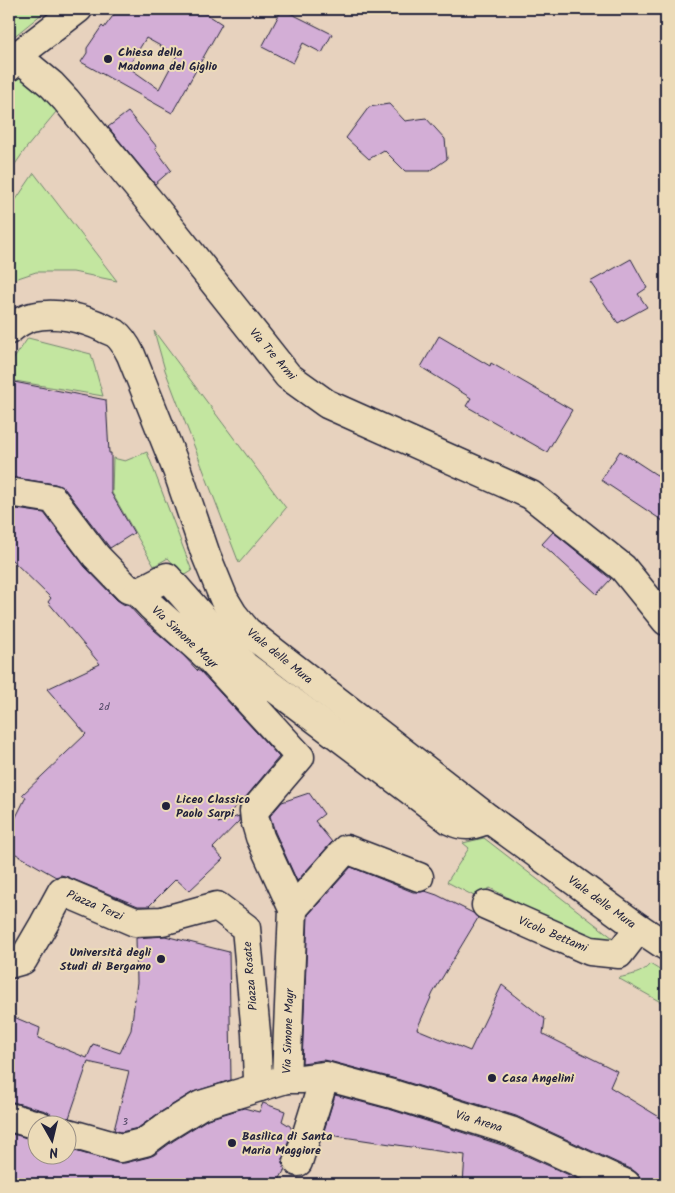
<svg xmlns="http://www.w3.org/2000/svg" width="675" height="1193" viewBox="0 0 675 1193" font-family="Kalam,sans-serif">
	<rect width="100%" height="100%" fill="#e7d2be"/>
	<filter id="ink" filterUnits="userSpaceOnUse"><feTurbulence type="fractalNoise" baseFrequency=".02" numOctaves="2"/><feDisplacementMap in="SourceGraphic" scale="10" xChannelSelector="R" yChannelSelector="G"/><feConvolveMatrix kernelMatrix="1 2 1 2 8 2 1 2 1" color-interpolation-filters="sRGB"/></filter>
	<g filter="url(#ink)">
		<g fill="#c3e6a0" stroke="#72846e">
			<path d="M9,9H48L12,38L9,36Z"/>
			<path d="M9,49L66,100L27,147L9,173Z"/>
			<path d="M34,173L117,281L73,272H36L9,281V210Z"/>
			<path d="M154,331L286,508L239,563L165,370Z"/>
			<path d="M28,338L91,354L103,396L9,380V366Z"/>
			<path d="M147,452L192,571L184,576L168,558L154,566L112,493L113,458L125,461Z"/>
			<path d="M484,838L622,945L611,952L490,888L476,897L447,882L469,848L463,843Z"/>
			<path d="M650,964L666,974V1005L618,978C630,975 642,974 650,964Z"/>
		</g>
		<g fill="#d3aed6" stroke="#22223b" fill-rule="evenodd">
			<path d="M118,9H199L222,24L172,113L81,62L87,53V48L102,26L104,28ZM146,38L177,55L159,89L128,67Z"/>
			<path d="M282,9L332,34L322,53L303,43L293,63L262,47Z"/>
			<path d="M389,104L405,121L426,118L445,139L447,159L430,171H405L384,150L369,159L346,138L369,107Z"/>
			<path d="M128,112L157,147L155,148L171,170L155,184L108,127Z"/>
			<path d="M631,259L647,288L638,294L647,307L618,323L590,282Z"/>
			<path d="M439,336L490,366L491,363L572,410L547,452L466,406L471,398L421,367Z"/>
			<path d="M9,381L106,400L109,453H111V493L134,533L110,548L65,489L55,484L9,477Z"/>
			<path d="M620,451L666,481V523L601,480Z"/>
			<path d="M9,508L44,513L85,567L117,600L123,604L129,606L140,618L183,655L198,671H200L279,757L246,797L218,823L239,816V821L213,848L223,859L189,891L176,879L149,906H138L68,877L61,875L56,877L9,850V831L26,797L22,795L86,734L47,689L100,664L48,602L51,598L9,557Z"/>
			<path d="M553,532L611,579L597,594L542,544Z"/>
			<path d="M309,793L324,814L315,821L332,842L297,881L275,832L270,816L282,802Z"/>
			<path d="M351,867L413,892H421L425,891L437,895L473,913L478,918L433,993L417,1029L470,1051L502,985L545,1019L543,1034L617,1071L610,1087L666,1121V1184H641L639,1175L633,1170L516,1116L400,1080L329,1061L323,1060L302,1063L308,915Z"/>
			<path d="M165,936L229,952L231,1080L193,1092L156,1115L138,1128L121,1132L114,1130L129,1071L88,1062L69,1118H64L56,1123L52,1115L46,1111L13,1102H9V1015L40,1028L38,1038L87,1058L93,1044L120,1053L131,1030L137,982L136,938Z"/>
			<path d="M335,1095L392,1110L505,1146L589,1184H463L465,1155L323,1134Z"/>
			<path d="M263,1103L285,1111L282,1121L290,1126L292,1130L283,1157V1165L285,1169L277,1184H9V1133L38,1141V1156H68V1149L117,1163H125L149,1157L154,1155L173,1141L208,1119L244,1108L259,1112Z"/>
		</g>
		<g fill="none" stroke-linecap="round" stroke-linejoin="round">
			<g stroke="#22223b" stroke-width="31">
				<g id="street">
					<path d="M17,56L52,85L66,100L159,213L288,376L327,404L531,495L623,568L666,621"/>
					<path d="M9,67L17,56L78,9"/>
					<path d="M9,492L53,499L96,556L128,589L138,592"/>
					<path d="M486,905L590,951L619,954L639,928"/>
					<path d="M293,909L346,849L419,877"/>
					<path d="M9,964L23,960L44,924L62,891L135,922L162,921L217,906L246,928L256,1033L258,1079L260,1087"/>
					<path d="M286,1079L293,909L260,837L255,820L254,811L300,757L211,660L151,606L138,592L167,577L245,666L451,821C465,828 475,825 489,819"/>
					<path d="M9,1117L41,1126"/>
					<path d="M68,1133L121,1148L145,1142L164,1128L201,1105L286,1079H301L325,1076L396,1095L511,1131L626,1184"/>
					<path d="M298,1162L325,1076"/>
				</g>
			</g>
			<g stroke="#22223b" stroke-width="31">
				<path id="secondary" d="M9,330C16,324 23,319 32,317C55,311 83,318 104,328C107,330 111,331 115,333C122,338 127,347 131,355L177,470L206,555L224,599L233,614L247,631L489,819L639,928L666,946"/>
			</g>
			<use href="#street" stroke="#ecdbb8" stroke-width="28"/>
			<use href="#secondary" stroke="#ecdbb8" stroke-width="28"/>
		</g>
	</g>
	<g fill="#22223b" stroke="#ecdbb8" stroke-width="2">
		<circle cx="108" cy="59" r="5"/>
		<circle cx="166" cy="806" r="5"/>
		<circle cx="161" cy="959" r="5"/>
		<circle cx="492" cy="1078" r="5"/>
		<circle cx="232" cy="1143" r="5"/>
	</g>
	<g text-anchor="middle" stroke-width="4" stroke-linejoin="round" paint-order="stroke">
		<g font-size="10" fill="#4e4562">
			<text x="104" y="710">2d</text>
			<text x="125" y="1125">3</text>
		</g>
		<g font-size="12" font-weight="bold" fill="#22223b" stroke="#ecdbb8" text-anchor="start">
			<text x="118" y="56">Chiesa della<tspan x="118" dy="14">Madonna del Giglio</tspan></text>
			<text x="176" y="803">Liceo Classico<tspan x="176" dy="14">Paolo Sarpi</tspan></text>
			<text x="151" y="956" text-anchor="end">Università degli<tspan x="151" dy="14">Studi di Bergamo</tspan></text>
			<text x="502" y="1082">Casa Angelini</text>
			<text x="242" y="1140">Basilica di Santa<tspan x="242" dy="14">Maria Maggiore</tspan></text>
		</g>
		<g font-size="12" fill="#22223b" stroke="#ecdbb8">
			<text transform="translate(273 354) rotate(49)" y="4">Via Tre Armi</text>
			<text transform="translate(185 637) rotate(43)" y="4">Via Simone Mayr</text>
			<text transform="translate(280 656) rotate(39)" y="4">Viale delle Mura</text>
			<text transform="translate(602 902) rotate(36)" y="4">Viale delle Mura</text>
			<text transform="translate(95 905) rotate(23)" y="4">Piazza Terzi</text>
			<text transform="translate(553 934) rotate(23)" y="4">Vicolo Bettami</text>
			<text transform="translate(250 976) rotate(-95)" y="4">Piazza Rosate</text>
			<text transform="translate(288 1031) rotate(-88)" y="4">Via Simone Mayr</text>
			<text transform="translate(479 1121) rotate(17)" y="4">Via Arena</text>
		</g>
	</g>
	<rect width="675" height="1193" fill="none" stroke="#ecdbb8" stroke-width="30"/>
	<rect x="15" y="15" width="645" height="1163" fill="none" stroke="#22223b" stroke-width="2" filter="url(#ink)"/>
	<g transform="translate(52 1140) rotate(172)"><circle r="24" fill="#ecdbb8" stroke="#9b9186"/>
	<path d="M0-4L9 19L0 12L-9 19Z" fill="#22223b"/>
	<text y="-8" font-size="14" font-weight="bold" text-anchor="middle" fill="#22223b">N</text>
	</g>
</svg>
